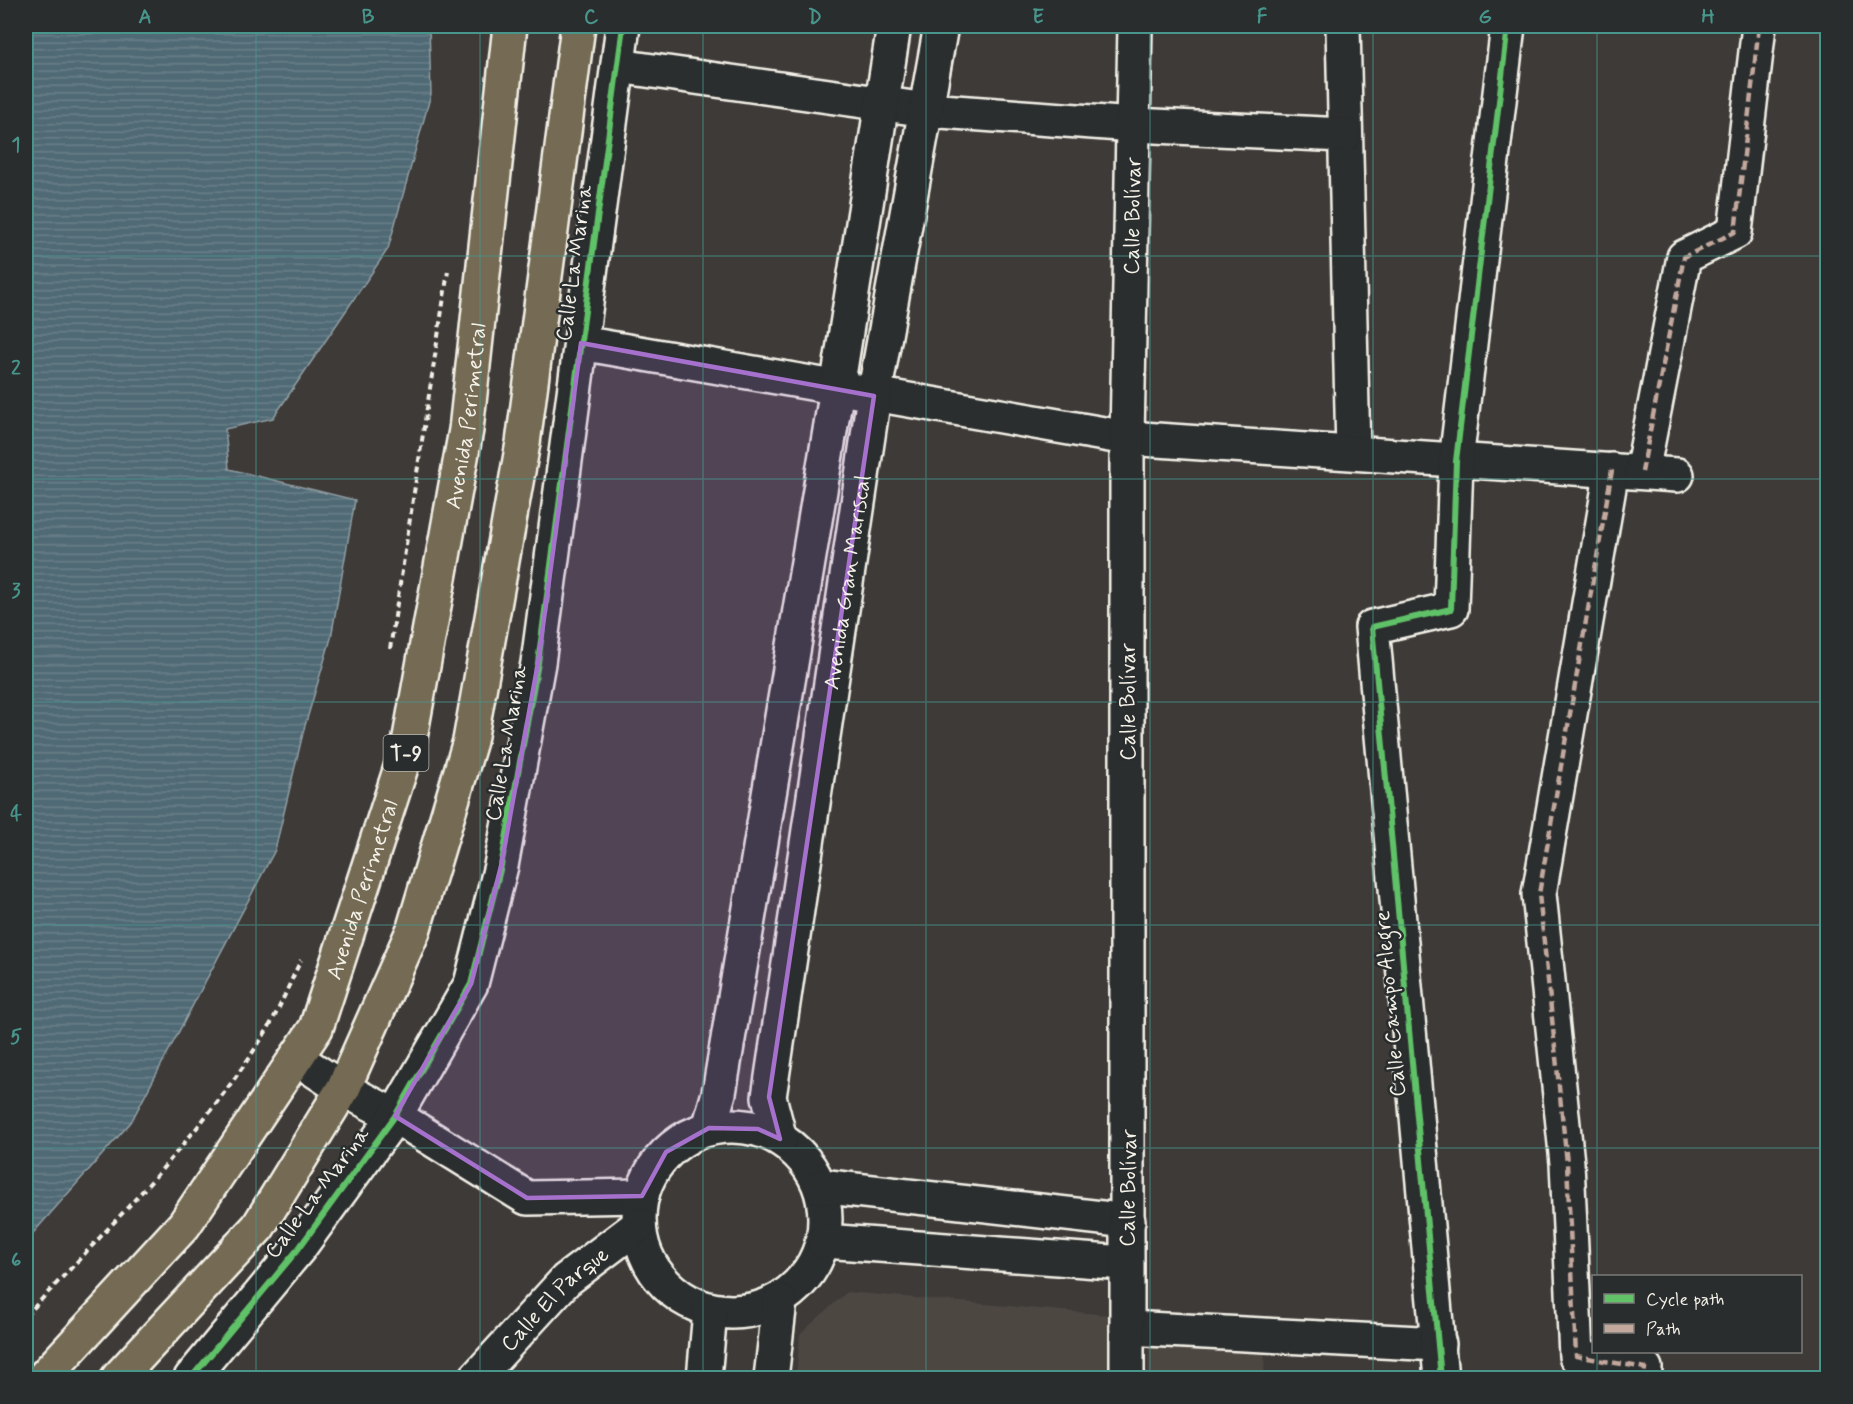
<svg xmlns="http://www.w3.org/2000/svg" width="1853" height="1404" viewBox="0 0 1853 1404" font-family="Mynerve,sans-serif">
	<defs>
		<pattern id="water-rules" width="6" height="5" patternUnits="userSpaceOnUse" patternTransform="scale(1.5)"><rect width="6" height="5" fill="#506975"/><path d="M0 2.5h6" fill="none" stroke="#6a7f89"/></pattern>
	</defs>
	<rect width="100%" height="100%" fill="#3d3a38"/>
	<filter id="ink" filterUnits="userSpaceOnUse"><feTurbulence type="fractalNoise" baseFrequency=".0167" numOctaves="2"/><feDisplacementMap in="SourceGraphic" scale="12" xChannelSelector="R" yChannelSelector="G"/><feConvolveMatrix kernelMatrix="1 2 1 2 8 2 1 2 1" color-interpolation-filters="sRGB"/></filter>
	<g filter="url(#ink)">
		<g fill="#4d4642">
			<path d="M847,1292L1110,1315L1109,1378H796L800,1334Z"/>
			<path d="M1149,1347L1265,1352L1264,1378H1148Z"/>
		</g>
		<path fill="url(#water-rules)" stroke="#929fa3" stroke-width="1.5" d="M26,26H429L431,94L388,249L273,418L225,429L229,469L355,500L331,638L304,729L275,850L131,1122L26,1241Z"/>
		<g fill="none" stroke-linecap="round" stroke-linejoin="round">
			<g stroke="#f4f1e8" stroke-width="38">
				<g id="minor">
					<path d="M1343,26L1353,452"/>
					<path d="M618,66L927,110L1134,125L1344,135"/>
					<path d="M581,343L1127,438L1677,475"/>
					<path d="M1612,470L1539,894L1567,1163L1576,1356L1645,1368L1644,1378"/>
					<path d="M1642,472L1684,257L1735,232L1759,26"/>
					<path d="M296,1058L343,1089L395,1116L527,1198L642,1196"/>
					<circle cx="732" cy="1219" r="93"/>
					<path d="M709,1128L719,1093L837,389L894,26"/>
					<path id="s1" d="M780,1139L769,1097L874,396L941,26"/>
					<path d="M820,1186L1128,1221"/>
					<path d="M824,1241L1125,1263"/>
					<path d="M1127,1328L1439,1344"/>
					<path d="M191,1378L299,1248L395,1116L471,984L501,866L538,663L623,26"/>
					<path id="s2" d="M476,1378L566,1280L639,1225"/>
					<path d="M704,1378L710,1311"/>
					<path d="M771,1378L780,1301"/>
					<path id="s3" d="M1127,1378V438L1135,26"/>
					<path d="M1441,1378L1372,627L1451,609L1456,461L1508,26"/>
				</g>
			</g>
			<g stroke="#f4f1e8" stroke-width="38">
				<g id="major">
					<path id="s4" d="M43,1378L184,1225L316,1028L409,743L466,430L510,26"/>
					<path d="M118,1378L258,1227L343,1089L413,931L470,741L523,443L578,26"/>
				</g>
			</g>
			<g stroke="#f4f1e8" stroke-width="4" stroke-dasharray="6 4.5" stroke-linecap="butt">
				<path d="M390,649L448,271"/>
				<path d="M26,1316C107,1229 198,1139 262,1038C278,1014 288,986 301,960"/>
			</g>
			<use href="#minor" stroke="#2a2d2e" stroke-width="33"/>
			<use href="#major" stroke="#746b52" stroke-width="33"/>
			<g stroke="#c3a89e" stroke-width="4.5" stroke-dasharray="9 4.5" stroke-linecap="butt">
				<path d="M1612,470L1539,894L1567,1163L1576,1356L1645,1368L1644,1378"/>
				<path d="M1642,472L1684,257L1735,232L1759,26"/>
			</g>
			<g stroke="#2a2d2e" stroke-width="10">
				<g id="cycleway">
					<path d="M191,1378L299,1248L395,1116L471,984L501,866L538,663L623,26"/>
					<path d="M1441,1378L1372,627L1451,609L1456,461L1508,26"/>
				</g>
			</g>
			<use href="#cycleway" stroke="#61c268" stroke-width="6"/>
		</g>
	</g>
	<path fill="#a571cd" fill-opacity="0.2" stroke="#a571cd" stroke-width="4.5" stroke-linejoin="round" d="M581,343L874,396L769,1097L780,1139L758,1129L709,1128L666,1152L642,1196L527,1198L395,1116L471,984L501,866L538,663Z"/>
	<path fill="none" stroke="#48958c" stroke-width="1.5" stroke-opacity="0.55" d="M256,26V1378M480,26V1378M703,26V1378M926,26V1378M1150,26V1378M1373,26V1378M1597,26V1276M26,256H1828M26,479H1828M26,702H1828M26,925H1828M26,1148H1828M1597,1352V1378"/>
	<g text-anchor="middle" stroke-width="5" stroke-linejoin="round" paint-order="stroke">
		<rect fill="#2a2d2e" stroke="#b7b6b0" stroke-width="1.5" x="383.5" y="735" width="45" height="36" rx="4.5"/>
		<g font-size="21" font-weight="bold" fill="#f4f1e8">
			<text x="406" y="760">T-9</text>
		</g>
		<g font-size="22" fill="#f4f1e8" stroke="#2a2d2e">
			<text dy="8" stroke="none"><textPath href="#s3" startOffset="1162">Calle Bolívar</textPath></text>
			<text transform="translate(573 263) rotate(-82)" y="8">Calle La Marina</text>
			<text dy="8" stroke="none"><textPath href="#s4" startOffset="1077">Avenida Perimetral</textPath></text>
			<text dy="8" stroke="none"><textPath href="#s1" startOffset="564">Avenida Gran Mariscal</textPath></text>
			<text transform="translate(1127 702) rotate(-90)" y="8">Calle Bolívar</text>
			<text transform="translate(505 743) rotate(-80)" y="8">Calle La Marina</text>
			<text dy="8" stroke="none"><textPath href="#s4" startOffset="591">Avenida Perimetral</textPath></text>
			<text transform="translate(1389 1004) rotate(-95)" y="8">Calle Campo Alegre</text>
			<text transform="translate(1127 1188) rotate(-89)" y="8">Calle Bolívar</text>
			<text transform="translate(316 1192) rotate(-53)" y="8">Calle La Marina</text>
			<text dy="8" stroke="none"><textPath href="#s2" startOffset="112">Calle El Parque</textPath></text>
		</g>
	</g>
	<rect width="1853" height="1404" fill="none" stroke="#2a2d2e" stroke-width="66"/>
	<rect x="1592" y="1275" width="210" height="78" fill="#2a2d2e" stroke="#7b7b78" stroke-width="1.5"/>
	<rect x="1604" y="1294" width="30" height="9" fill="#61c268" stroke="#7b7b78" stroke-width="1.5"/>
	<text x="1646" y="1305" font-size="18" fill="#f4f1e8">Cycle path</text>
	<rect x="1604" y="1324" width="30" height="9" fill="#c3a89e" stroke="#7b7b78" stroke-width="1.5"/>
	<text x="1646" y="1335" font-size="18" fill="#f4f1e8">Path</text>
	<rect x="33" y="33" width="1787" height="1338" fill="none" stroke="#48958c" stroke-width="2"/>
	<g font-size="20" text-anchor="middle" font-weight="bold" fill="#48958c">
		<text x="145" y="23">A</text>
		<text x="368" y="23">B</text>
		<text x="591" y="23">C</text>
		<text x="815" y="23">D</text>
		<text x="1038" y="23">E</text>
		<text x="1262" y="23">F</text>
		<text x="1485" y="23">G</text>
		<text x="1708" y="23">H</text>
		<text x="16" y="151">1</text>
		<text x="16" y="374">2</text>
		<text x="16" y="597">3</text>
		<text x="16" y="820">4</text>
		<text x="16" y="1043">5</text>
		<text x="16" y="1266">6</text>
	</g>
</svg>
